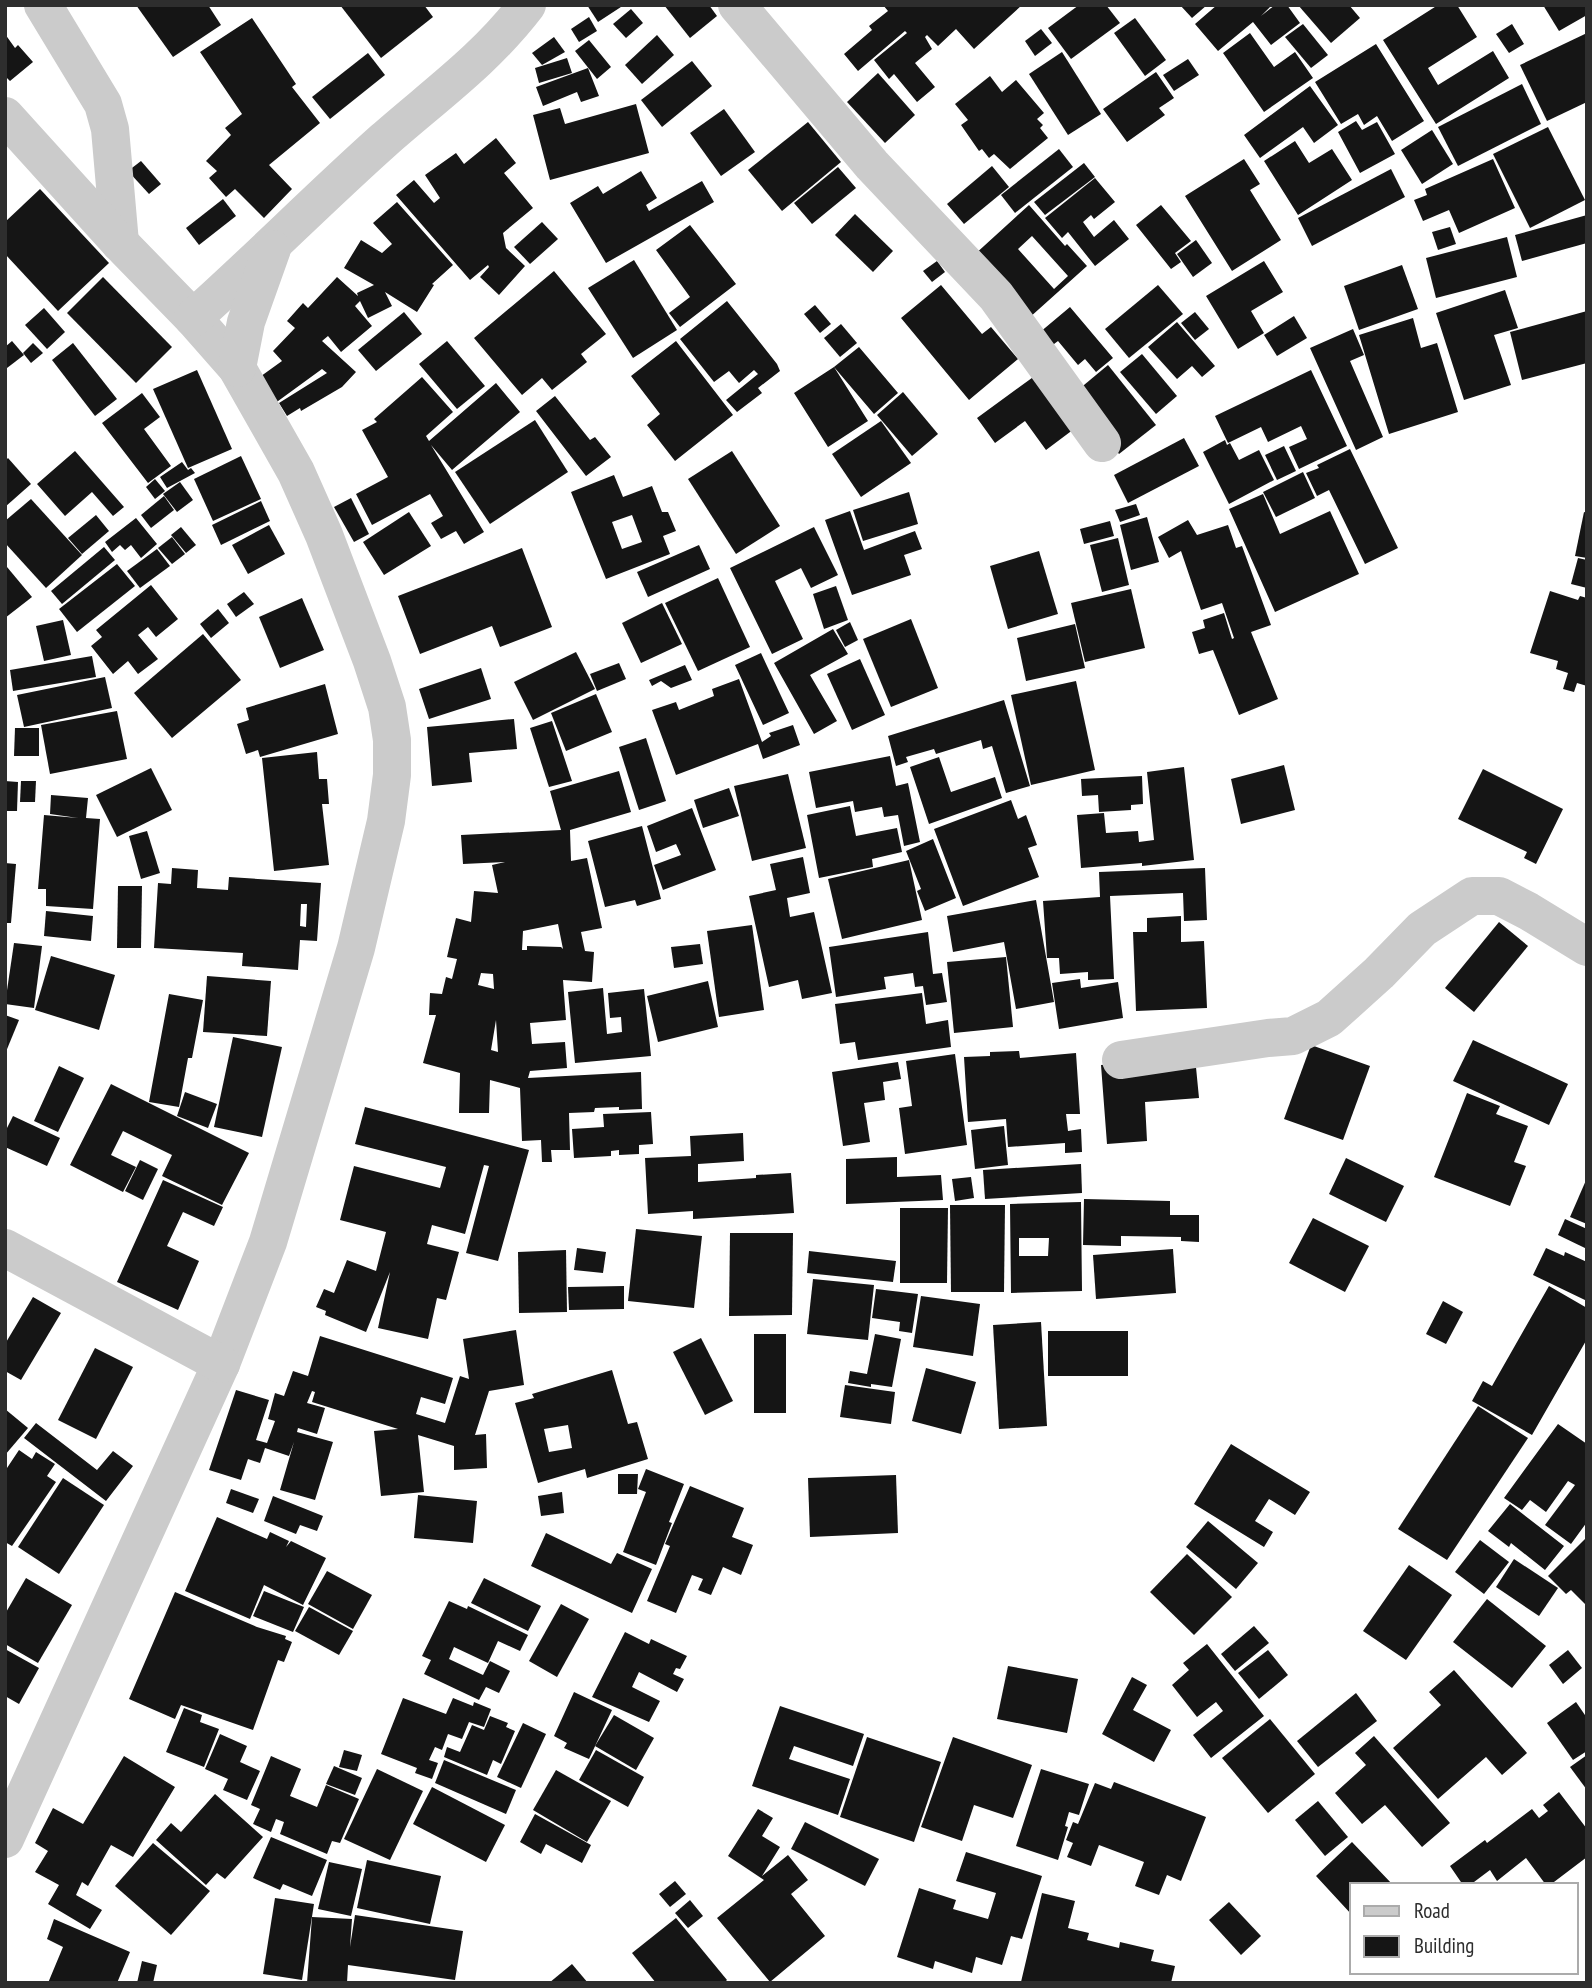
<svg xmlns="http://www.w3.org/2000/svg" width="1592" height="1988" viewBox="0 0 1592 1988" font-family="'PT Sans Narrow',sans-serif">
	<rect width="100%" height="100%" fill="#fff"/>
	<g fill="#151515" fill-rule="evenodd">
		<path d="M136,5H208L221,25L173,57Z"/>
		<path d="M340,5H424L433,17L381,58Z"/>
		<path d="M587,5H624L598,22Z"/>
		<path d="M664,5H709L717,16L690,38Z"/>
		<path d="M883,5H1022L974,49L956,29L938,46L927,35L925,37L932,49L915,63L935,87L917,102L894,74L889,79L874,60L907,33L905,31L858,71L844,54L872,30L869,26L888,11Z"/>
		<path d="M1079,5H1106L1120,23L1071,59L1048,28Z"/>
		<path d="M1180,5H1207L1192,18Z"/>
		<path d="M1217,5H1272L1261,16L1275,5H1287L1300,23L1271,45L1253,22L1218,51L1195,24Z"/>
		<path d="M1298,5H1349L1360,18L1331,43Z"/>
		<path d="M1438,5H1457L1477,37L1428,68L1438,85L1493,51L1509,78L1436,124L1383,40Z"/>
		<path d="M1543,5H1587V15L1559,31Z"/>
		<path d="M631,9L643,23L626,38L613,24Z"/>
		<path d="M589,17L597,31L579,42L571,29Z"/>
		<path d="M252,18L296,84L292,87L320,123L269,165L292,189L264,218L235,189L226,197L209,178L217,171L206,161L231,135L225,128L242,114L200,52Z"/>
		<path d="M1135,18L1166,60L1145,76L1114,33Z"/>
		<path d="M1303,24L1328,55L1311,68L1285,37Z"/>
		<path d="M1512,24L1524,44L1509,53L1496,34Z"/>
		<path d="M1041,29L1052,43L1035,56L1025,41Z"/>
		<path d="M1250,33L1274,67L1295,52L1313,78L1264,112L1223,53Z"/>
		<path d="M1587,33V102L1547,121L1520,65Z"/>
		<path d="M5,34L15,48L18,45L33,62L10,81L5,76Z"/>
		<path d="M657,35L674,55L642,84L625,65Z"/>
		<path d="M554,37L565,52L542,65L532,53Z"/>
		<path d="M589,40L611,67L597,79L575,51Z"/>
		<path d="M1376,44L1424,121L1392,141L1377,116L1364,125L1358,114L1341,124L1315,82Z"/>
		<path d="M1062,52L1101,114L1068,135L1029,74Z"/>
		<path d="M368,53L385,75L330,119L312,97Z"/>
		<path d="M567,58L572,73L539,83L535,68Z"/>
		<path d="M1188,59L1199,75L1174,91L1163,75Z"/>
		<path d="M692,61L712,86L662,127L641,100Z"/>
		<path d="M588,68L599,96L581,102L577,92L543,106L536,87Z"/>
		<path d="M1156,72L1174,98L1159,108L1165,115L1127,142L1103,109Z"/>
		<path d="M878,73L915,115L885,143L847,102Z"/>
		<path d="M990,76L1002,92L1016,80L1044,113L1037,119L1043,125L1040,128L1048,138L1010,169L994,154L989,158L982,149L979,151L961,125L968,120L955,104Z"/>
		<path d="M1522,84L1541,124L1458,166L1438,127Z"/>
		<path d="M1310,86L1338,125L1314,143L1303,127L1260,158L1244,135Z"/>
		<path d="M636,104L649,153L550,180L533,115L560,108L565,124Z"/>
		<path d="M724,109L755,152L721,176L690,133Z"/>
		<path d="M1356,121L1362,130L1377,122L1395,154L1360,173L1338,132Z"/>
		<path d="M808,122L841,162L782,211L748,170Z"/>
		<path d="M1548,127L1585,200L1530,228L1493,154Z"/>
		<path d="M1432,130L1453,164L1422,184L1401,150Z"/>
		<path d="M496,138L516,163L504,173L533,208L503,233L506,248L525,266L499,295L480,277L489,267L488,265L470,280L396,195L414,180L434,203L440,198L425,175L456,153L464,164Z"/>
		<path d="M1295,141L1309,163L1332,149L1352,180L1298,215L1264,161Z"/>
		<path d="M1059,149L1073,167L1015,213L1001,195Z"/>
		<path d="M1244,159L1260,184L1250,190L1281,240L1232,271L1185,196Z"/>
		<path d="M1493,159L1515,208L1459,233L1449,210L1423,221L1414,200L1427,195L1425,189Z"/>
		<path d="M141,161L161,184L149,194L128,171Z"/>
		<path d="M1084,163L1095,177L1045,215L1034,202Z"/>
		<path d="M992,166L1009,187L964,224L947,204Z"/>
		<path d="M838,167L856,188L812,224L794,203Z"/>
		<path d="M1391,169L1405,197L1312,246L1298,218Z"/>
		<path d="M641,171L657,198L646,205L649,211L702,181L714,202L606,263L570,203L598,186L603,194Z"/>
		<path d="M1095,178L1115,202L1094,219L1091,215L1083,222L1094,237L1114,220L1129,239L1095,266L1068,232L1062,238L1045,218Z"/>
		<path d="M40,189L109,263L58,311L5,254V222Z"/>
		<path d="M223,199L236,216L199,245L186,228Z"/>
		<path d="M397,202L453,265L432,284L434,285L417,312L385,292L392,306L368,318L360,301L355,306L372,326L341,352L328,336L322,341L356,372L342,387L301,411L300,408L287,416L279,403L327,373L322,369L274,404L257,379L282,361L273,351L295,328L287,321L303,303L308,308L337,277L358,296L357,293L374,285L344,268L361,240L382,253L392,244L373,223Z"/>
		<path d="M1029,205L1065,246L1067,244L1087,266L1029,318L973,256ZM1032,236L1068,276L1054,289L1018,249Z"/>
		<path d="M1161,205L1191,241L1175,253L1181,262L1171,269L1136,225Z"/>
		<path d="M855,214L893,251L873,272L835,235Z"/>
		<path d="M1587,215V243L1522,261L1515,235Z"/>
		<path d="M542,222L558,239L530,264L514,247Z"/>
		<path d="M690,225L736,284L680,327L669,313L690,297L656,250Z"/>
		<path d="M1450,227L1456,244L1438,250L1432,232Z"/>
		<path d="M1507,237L1517,277L1436,298L1426,258Z"/>
		<path d="M1196,240L1212,263L1193,277L1177,254Z"/>
		<path d="M634,260L677,330L633,358L588,288Z"/>
		<path d="M937,261L945,272L932,282L923,271Z"/>
		<path d="M1264,261L1283,292L1251,311L1264,333L1238,349L1206,296Z"/>
		<path d="M1402,265L1418,309L1359,330L1344,286Z"/>
		<path d="M554,271L606,334L581,354L587,362L552,390L542,378L522,395L474,338Z"/>
		<path d="M103,277L172,347L136,383L67,313Z"/>
		<path d="M941,285L982,334L991,327L1018,359L969,400L901,318Z"/>
		<path d="M1158,285L1183,314L1129,358L1105,329Z"/>
		<path d="M1505,290L1518,328L1494,335L1511,385L1464,400L1436,313Z"/>
		<path d="M727,301L777,364L780,371L758,388L762,393L737,412L726,400L758,374L754,370L739,383L729,371L714,382L680,339Z"/>
		<path d="M815,305L831,324L820,333L804,314Z"/>
		<path d="M1070,307L1113,358L1096,372L1085,359L1078,365L1058,341L1050,347L1039,333Z"/>
		<path d="M44,308L65,332L47,349L25,325Z"/>
		<path d="M1587,311V363L1522,380L1510,332Z"/>
		<path d="M404,312L422,334L376,371L358,350Z"/>
		<path d="M1195,312L1209,329L1195,340L1181,323Z"/>
		<path d="M1294,316L1307,338L1277,356L1264,335Z"/>
		<path d="M1413,318L1421,348L1437,343L1458,412L1389,434L1359,335Z"/>
		<path d="M1177,322L1215,366L1202,377L1192,366L1177,379L1148,347Z"/>
		<path d="M841,324L857,343L840,357L824,338Z"/>
		<path d="M1353,329L1364,355L1350,361L1383,437L1356,450L1310,348Z"/>
		<path d="M12,341L24,355L7,368L5,347Z"/>
		<path d="M447,341L485,386L457,409L419,364Z"/>
		<path d="M676,341L733,415L675,461L647,425L660,414L631,376Z"/>
		<path d="M33,343L43,353L31,363L23,353Z"/>
		<path d="M73,343L117,399L95,416L52,360Z"/>
		<path d="M859,347L898,393L874,414L834,367L868,421L828,447L794,393L834,367Z"/>
		<path d="M1142,354L1177,396L1156,414L1120,372Z"/>
		<path d="M1108,365L1156,425L1119,454L1072,395Z"/>
		<path d="M197,370L232,449L188,468L153,389Z"/>
		<path d="M1311,370L1347,446L1299,469L1289,447L1307,439L1301,426L1268,442L1261,427L1228,443L1215,416Z"/>
		<path d="M1036,375L1074,429L1046,450L1025,421L995,443L977,418Z"/>
		<path d="M422,377L453,412L426,436L429,441L496,383L520,412L452,470L431,445L484,532L464,544L456,531L441,539L431,523L443,516L430,494L372,525L356,494L388,477L362,430L377,422L374,419Z"/>
		<path d="M903,392L938,434L912,456L877,415Z"/>
		<path d="M142,393L160,417L144,429L171,466L148,483L102,423Z"/>
		<path d="M555,396L590,440L595,437L611,457L586,476L536,411Z"/>
		<path d="M535,420L568,472L490,524L455,472Z"/>
		<path d="M881,421L911,463L861,497L832,454Z"/>
		<path d="M1184,438L1199,466L1128,503L1114,475Z"/>
		<path d="M1225,440L1227,445L1230,443L1239,460L1259,450L1274,480L1229,504L1203,452Z"/>
		<path d="M1284,446L1296,471L1277,480L1265,455Z"/>
		<path d="M1350,449L1398,548L1365,564L1329,490L1317,496L1306,473L1319,468L1317,465Z"/>
		<path d="M75,451L124,507L113,516L92,492L65,516L37,484Z"/>
		<path d="M732,451L780,526L736,554L688,479Z"/>
		<path d="M241,456L261,499L213,521L194,479Z"/>
		<path d="M8,458L31,484L5,507V461Z"/>
		<path d="M182,462L188,470L191,468L195,473L167,488L160,477Z"/>
		<path d="M1303,472L1315,498L1276,517L1263,492Z"/>
		<path d="M614,475L623,497L652,486L662,512H668L676,531L663,536L670,554L606,579L571,492ZM632,515L642,542L622,549L612,522Z"/>
		<path d="M155,479L165,491L155,499L146,487Z"/>
		<path d="M180,482L193,500L177,512L163,494Z"/>
		<path d="M909,492L918,524L863,541L853,510Z"/>
		<path d="M1263,494L1280,534L1330,511L1359,574L1275,612L1229,509Z"/>
		<path d="M164,496L174,510L151,528L141,515Z"/>
		<path d="M351,498L369,534L354,542L334,507Z"/>
		<path d="M31,499L82,555L46,588L5,543V521Z"/>
		<path d="M261,501L270,521L221,545L212,525Z"/>
		<path d="M1136,504L1140,515L1120,522L1115,510Z"/>
		<path d="M850,511L864,550L915,531L922,549L904,555L911,575L852,595L825,520Z"/>
		<path d="M409,512L431,546L384,575L363,542Z"/>
		<path d="M1584,512L1587,513V558L1575,556Z"/>
		<path d="M96,515L109,531L82,554L68,538Z"/>
		<path d="M1147,517L1159,562L1131,570L1120,525Z"/>
		<path d="M136,518L157,544L141,558L131,545L125,550L120,545L112,552L105,542Z"/>
		<path d="M1188,520L1197,535L1228,525L1236,548L1242,546L1271,625L1251,632L1278,699L1239,715L1213,650L1199,654L1192,632L1205,628L1203,620L1224,613L1232,639L1234,638L1222,603L1201,610L1181,551L1169,558L1158,537Z"/>
		<path d="M1110,521L1114,536L1084,544L1080,529Z"/>
		<path d="M269,525L285,554L248,574L232,545Z"/>
		<path d="M181,527L196,545L186,553L171,535Z"/>
		<path d="M814,527L838,575L811,588L801,568L775,581L803,639L772,654L730,568Z"/>
		<path d="M172,537L185,554L172,564L158,548Z"/>
		<path d="M1118,538L1129,585L1102,592L1090,545Z"/>
		<path d="M699,545L710,569L648,597L637,572Z"/>
		<path d="M104,547L115,560L62,604L51,591Z"/>
		<path d="M522,548L552,627L500,647L492,626L420,654L398,596Z"/>
		<path d="M157,549L170,566L140,588L127,571Z"/>
		<path d="M1039,551L1058,614L1008,629L990,566Z"/>
		<path d="M1578,558L1587,560V588L1571,584Z"/>
		<path d="M117,564L135,586L77,632L59,609Z"/>
		<path d="M7,567L32,597L5,618V568Z"/>
		<path d="M718,578L750,647L698,671L665,603Z"/>
		<path d="M151,585L178,619L156,637L148,627L138,635L158,659L138,674L128,661L113,674L91,646L102,637L96,630Z"/>
		<path d="M836,586L848,620L824,629L813,594Z"/>
		<path d="M1131,589L1145,648L1085,662L1071,603Z"/>
		<path d="M1550,591L1578,600L1580,596L1587,598V686L1577,683L1574,692L1563,689L1568,673L1556,669L1558,661L1530,653Z"/>
		<path d="M244,592L254,604L236,617L227,604Z"/>
		<path d="M302,598L324,650L280,668L259,617Z"/>
		<path d="M662,603L682,644L641,663L622,623Z"/>
		<path d="M218,609L229,623L211,638L200,624Z"/>
		<path d="M911,619L938,688L891,707L863,639Z"/>
		<path d="M63,620L71,655L44,661L36,626Z"/>
		<path d="M850,622L858,640L845,647L836,630Z"/>
		<path d="M1075,624L1085,668L1026,681L1017,638Z"/>
		<path d="M833,629L848,654L810,675L837,721L814,734L774,663Z"/>
		<path d="M203,634L241,680L172,738L134,693Z"/>
		<path d="M576,652L595,689L533,720L514,682Z"/>
		<path d="M761,653L789,713L763,725L735,665Z"/>
		<path d="M92,656L96,677L13,691L10,670Z"/>
		<path d="M860,659L885,715L852,730L827,674Z"/>
		<path d="M619,663L626,679L597,691L590,674Z"/>
		<path d="M685,665L692,680L671,688L661,681L652,686L649,680Z"/>
		<path d="M481,668L491,699L429,719L419,689Z"/>
		<path d="M105,677L112,708L24,727L17,695Z"/>
		<path d="M739,679L762,742L771,736L769,733L793,725L800,745L763,759L758,744L676,775L652,710L676,702L679,710L714,696L712,689Z"/>
		<path d="M1076,681L1095,770L1031,785L1011,695Z"/>
		<path d="M325,684L338,734L260,757L258,750L246,754L237,724L249,720L246,708Z"/>
		<path d="M596,694L612,732L566,751L551,713Z"/>
		<path d="M1004,700L1030,786L1006,793L992,746L983,749L981,740L936,754L934,749L906,757L908,762L896,766L888,736Z"/>
		<path d="M117,711L127,759L50,774L41,725Z"/>
		<path d="M514,719L517,749L469,753L472,782L432,786L427,727Z"/>
		<path d="M552,721L572,781L549,787L530,728Z"/>
		<path d="M15,728H39V756H14Z"/>
		<path d="M646,738L666,801L639,810L619,747Z"/>
		<path d="M317,752L319,779H327L329,804H322L329,865L274,871L262,758Z"/>
		<path d="M890,756L896,786L908,783L920,842L904,846L898,815L884,817L882,807L855,812L853,801L816,808L809,772Z"/>
		<path d="M939,757L951,792L995,777L1002,798L929,824L910,767Z"/>
		<path d="M1284,765L1295,810L1241,824L1231,779Z"/>
		<path d="M1184,767L1194,860L1142,866V863L1081,868L1077,815L1104,813L1106,833L1138,831L1139,842L1154,840L1147,772Z"/>
		<path d="M151,768L172,810L117,837L96,795Z"/>
		<path d="M1483,769L1563,809L1536,864L1524,858L1527,852L1458,819Z"/>
		<path d="M619,771L631,812L570,830L571,861L587,858L602,928L581,932L585,951L594,952L592,982L563,980L566,1020L530,1023L532,1044L565,1042L567,1068L530,1071L528,1078L641,1072L642,1109L619,1110V1107L595,1108L594,1112L569,1113L570,1150H551L552,1162H542L541,1140L522,1141L520,1088L490,1080L489,1113H459L460,1073L423,1063L436,1015H429L430,993L442,994L446,977L452,979L457,959L447,957L456,918L471,922L474,891L498,893L492,865L505,862L463,864L461,835L561,830L550,791ZM558,924L563,949L561,947L527,946V950H522L523,931ZM481,973L493,974L494,989L478,985ZM496,1020L498,1052L491,1050Z"/>
		<path d="M788,774L806,848L752,861L734,786Z"/>
		<path d="M1142,776L1143,804L1131,805V810L1099,812L1098,795L1082,796L1081,779Z"/>
		<path d="M5,781L18,782L17,811H5Z"/>
		<path d="M21,781H36L35,802H20Z"/>
		<path d="M729,788L739,816L703,828L694,800Z"/>
		<path d="M51,795L88,798L86,818L100,819L93,909L46,906V889H38L44,815L78,818L50,814Z"/>
		<path d="M1011,800L1018,819L1026,815L1037,845L1028,848L1039,877L963,906L934,829Z"/>
		<path d="M850,806L856,836L897,828L902,852L872,859L873,867L819,878L807,815Z"/>
		<path d="M692,808L716,870L663,890L654,865L681,855L676,844L656,852L647,826Z"/>
		<path d="M642,826L661,899L637,906L635,900L605,907L588,841Z"/>
		<path d="M147,831L160,873L141,879L129,836Z"/>
		<path d="M933,839L956,898L925,911L917,891L921,889L906,851Z"/>
		<path d="M803,857L810,893L787,898L790,917L814,912L832,993L802,999L798,980L769,987L749,896L776,890L770,864Z"/>
		<path d="M909,860L922,920L842,939L828,879Z"/>
		<path d="M5,863L16,864L11,923H5Z"/>
		<path d="M172,868L198,870L197,888L228,890L229,877L321,883L317,941L300,940L298,970L242,966L243,953L154,948L158,883L171,884ZM301,904H307L306,927L300,926Z"/>
		<path d="M1205,868L1207,920L1184,921L1183,893L1110,896L1114,979L1088,980V972L1060,974L1059,958H1047L1043,901L1100,897L1099,872Z"/>
		<path d="M118,886H142L141,948H117Z"/>
		<path d="M1036,900L1054,1002L1016,1009L1004,942L953,952L947,916Z"/>
		<path d="M46,911L93,916L91,941L44,936Z"/>
		<path d="M1181,916V942L1204,941L1207,1008L1136,1011L1133,932H1147V918Z"/>
		<path d="M1499,922L1528,946L1474,1012L1445,988Z"/>
		<path d="M752,925L764,1010L719,1017L707,931Z"/>
		<path d="M928,932L933,974L942,973L947,1002L926,1005L923,986L915,987L913,973L884,977L886,989L836,997L829,947Z"/>
		<path d="M14,943L42,946L34,1008L5,1004Z"/>
		<path d="M700,944L703,964L674,968L671,947Z"/>
		<path d="M51,956L115,975L99,1030L35,1010Z"/>
		<path d="M1006,957L1013,1027L954,1033L947,962Z"/>
		<path d="M207,976L271,981L267,1036L203,1032Z"/>
		<path d="M1080,979L1081,988L1118,982L1123,1018L1059,1029L1052,983Z"/>
		<path d="M708,981L718,1027L658,1042L647,996Z"/>
		<path d="M603,988L607,1034L622,1032L621,1017L610,1018L608,993L644,989L651,1056L575,1063L568,992Z"/>
		<path d="M922,993L926,1024L948,1020L951,1047L858,1060L855,1042L840,1044L835,1004Z"/>
		<path d="M169,994L203,1000L192,1058H188L179,1107L149,1102Z"/>
		<path d="M5,1015L19,1020L5,1054Z"/>
		<path d="M233,1037L282,1047L262,1137L214,1127Z"/>
		<path d="M1473,1040L1568,1084L1549,1125L1453,1081Z"/>
		<path d="M1311,1045L1370,1066L1343,1140L1284,1119Z"/>
		<path d="M1019,1051L1020,1058L1076,1053L1080,1114H1066L1068,1131L1081,1129L1082,1152L1065,1153V1143L1008,1147L1006,1119L968,1122L964,1057L990,1056V1052Z"/>
		<path d="M955,1054L967,1145L905,1154L899,1108L912,1106L906,1061Z"/>
		<path d="M1195,1057L1199,1098L1145,1102L1147,1141L1107,1144L1101,1065Z"/>
		<path d="M898,1062L901,1079L883,1082L885,1100L864,1103L870,1142L843,1146L832,1072Z"/>
		<path d="M59,1066L84,1078L58,1132L34,1121Z"/>
		<path d="M111,1084L249,1153L222,1205L162,1176L172,1155L123,1131L111,1155L136,1167L123,1192L70,1165Z"/>
		<path d="M185,1092L217,1104L208,1128L177,1116Z"/>
		<path d="M1467,1093L1500,1106L1496,1114L1528,1126L1514,1162L1526,1166L1510,1206L1434,1177Z"/>
		<path d="M365,1107L529,1150L498,1261L466,1253L489,1166L484,1165L465,1234L432,1225L427,1244L459,1252L446,1300L437,1298L428,1339L378,1328L390,1272L366,1332L325,1315L326,1311L316,1307L324,1289L334,1293L347,1260L376,1271L386,1232L340,1220L354,1166L440,1188L446,1167L355,1144Z"/>
		<path d="M651,1112L653,1144L639,1145V1154L619,1155V1150L611,1151V1156L574,1158L572,1129L604,1127L603,1114Z"/>
		<path d="M13,1116L60,1138L47,1166L5,1147V1132Z"/>
		<path d="M1004,1126L1008,1165L975,1169L971,1130Z"/>
		<path d="M743,1133L744,1161L698,1164V1182L756,1178V1175L791,1173L794,1213L693,1219V1211L648,1214L645,1158L691,1156L690,1136Z"/>
		<path d="M897,1157V1177L941,1175L943,1200L846,1204V1159Z"/>
		<path d="M1346,1158L1404,1186L1386,1222L1329,1194Z"/>
		<path d="M140,1160L158,1169L143,1200L125,1191Z"/>
		<path d="M1081,1164L1082,1193L985,1199L983,1170Z"/>
		<path d="M971,1177L974,1198L955,1201L952,1179Z"/>
		<path d="M1587,1178V1224L1570,1217Z"/>
		<path d="M163,1180L223,1207L214,1226L183,1212L167,1246L199,1261L178,1310L117,1282Z"/>
		<path d="M1084,1199L1170,1201V1215H1199V1242L1181,1241V1237L1121,1236V1246L1083,1245Z"/>
		<path d="M1081,1202L1082,1291L1011,1293L1010,1204ZM1019,1238H1049L1048,1256H1019Z"/>
		<path d="M950,1205H1005L1004,1292H951Z"/>
		<path d="M900,1208H948L947,1283H900Z"/>
		<path d="M1313,1218L1369,1246L1345,1292L1289,1263Z"/>
		<path d="M1565,1219L1587,1229V1249L1558,1235Z"/>
		<path d="M636,1229L702,1236L694,1308L628,1301Z"/>
		<path d="M730,1233H793L792,1315L729,1316Z"/>
		<path d="M577,1248L606,1252L603,1273L574,1270Z"/>
		<path d="M1546,1248L1564,1256L1565,1252L1587,1262V1301L1533,1275Z"/>
		<path d="M1173,1249L1176,1293L1096,1299L1093,1255Z"/>
		<path d="M566,1250L567,1312L519,1313L518,1252Z"/>
		<path d="M809,1251L896,1261L893,1282L807,1273Z"/>
		<path d="M813,1279L874,1285L868,1340L807,1334Z"/>
		<path d="M624,1286V1309L569,1310L568,1287Z"/>
		<path d="M1549,1286L1587,1308V1339L1532,1435L1472,1401L1483,1381L1492,1386Z"/>
		<path d="M876,1289L918,1294L912,1333L899,1331L900,1322L872,1318Z"/>
		<path d="M921,1296L980,1304L973,1356L913,1347Z"/>
		<path d="M33,1297L61,1313L21,1380L5,1371V1344Z"/>
		<path d="M1443,1301L1463,1312L1446,1344L1426,1334Z"/>
		<path d="M1041,1322L1047,1426L999,1429L993,1325Z"/>
		<path d="M516,1330L524,1385L489,1391L475,1435L486,1434L487,1468L454,1470V1446L418,1435L424,1492L381,1496L374,1431L398,1429L312,1402L315,1392L312,1391L307,1403L325,1408L317,1434L298,1428L297,1432L333,1442L315,1500L280,1490L294,1442L289,1456L265,1448L260,1463L248,1459L241,1480L209,1470L236,1390L269,1400L256,1440L267,1443L275,1421L268,1419L275,1393L284,1396L293,1371L308,1376L320,1336L453,1378L445,1404L421,1397L416,1414L445,1423L460,1376L469,1379L463,1339Z"/>
		<rect x="1048" y="1331" width="80" height="45"/>
		<rect x="754" y="1334" width="32" height="79"/>
		<path d="M875,1334L901,1339L892,1387L871,1384V1387L848,1383L850,1371L867,1374Z"/>
		<path d="M701,1338L733,1401L705,1415L673,1352Z"/>
		<path d="M95,1348L133,1367L96,1439L58,1420Z"/>
		<path d="M926,1368L976,1382L961,1434L912,1421Z"/>
		<path d="M612,1370L628,1424L637,1422L648,1459L587,1478L585,1469L538,1483L515,1403L534,1398L532,1394ZM568,1425L572,1448L549,1452L544,1429Z"/>
		<path d="M845,1385L895,1392L891,1424L840,1417Z"/>
		<path d="M1478,1406L1528,1438L1447,1560L1398,1529Z"/>
		<path d="M5,1409L28,1428L5,1455Z"/>
		<path d="M36,1423L97,1470L113,1451L133,1466L106,1501L24,1438Z"/>
		<path d="M1558,1424L1587,1444V1522L1571,1544L1545,1525L1575,1485L1568,1481L1546,1512L1530,1500L1522,1510L1504,1498Z"/>
		<path d="M1231,1444L1310,1492L1295,1515L1269,1499L1255,1521L1273,1532L1264,1547L1194,1504Z"/>
		<path d="M19,1450L32,1459L36,1452L55,1464L47,1476L56,1482L12,1546L5,1542V1471Z"/>
		<path d="M646,1469L684,1484L669,1522L672,1523L656,1565L623,1552L646,1492L638,1489Z"/>
		<path d="M618,1474H638L637,1494H618Z"/>
		<path d="M896,1475L898,1533L810,1537L808,1478Z"/>
		<path d="M63,1478L104,1505L59,1574L18,1547Z"/>
		<path d="M690,1486L744,1508L732,1537L753,1545L741,1575L723,1567L711,1595L698,1590L703,1579L692,1575L676,1613L647,1601L670,1546L665,1544Z"/>
		<path d="M231,1489L259,1499L253,1513L226,1503Z"/>
		<path d="M562,1492L564,1513L541,1516L538,1496Z"/>
		<path d="M418,1495L477,1501L473,1543L414,1538Z"/>
		<path d="M273,1496L323,1516L317,1531L300,1525L296,1534L264,1521Z"/>
		<path d="M1510,1504L1564,1546L1545,1570L1511,1543L1509,1547L1488,1531Z"/>
		<path d="M217,1517L267,1539L270,1532L289,1541L286,1547L291,1541L326,1558L303,1605L264,1585L250,1619L185,1591Z"/>
		<path d="M1208,1521L1258,1563L1236,1589L1186,1547Z"/>
		<path d="M546,1533L611,1564L617,1553L652,1569L632,1613L531,1566Z"/>
		<path d="M1587,1537V1606L1571,1590L1566,1594L1548,1576Z"/>
		<path d="M1480,1540L1509,1562L1484,1594L1455,1572Z"/>
		<path d="M1187,1554L1232,1597L1194,1635L1150,1592Z"/>
		<path d="M1514,1559L1558,1588L1539,1616L1496,1587Z"/>
		<path d="M1409,1565L1452,1595L1406,1660L1363,1631Z"/>
		<path d="M327,1571L372,1595L353,1629L308,1604Z"/>
		<path d="M26,1578L72,1605L38,1663L5,1644V1614Z"/>
		<path d="M484,1578L541,1606L528,1631L471,1603Z"/>
		<path d="M264,1591L304,1607L293,1632L253,1616Z"/>
		<path d="M175,1592L257,1627L286,1636L285,1639L292,1642L284,1662L278,1660L253,1730L181,1705L175,1719L129,1699Z"/>
		<path d="M1487,1599L1546,1646L1512,1688L1453,1642Z"/>
		<path d="M449,1601L467,1609L468,1606L528,1635L520,1651L498,1641L488,1663L454,1647L449,1659L483,1675L490,1661L510,1671L499,1693L486,1687L479,1700L424,1674L431,1660L422,1656Z"/>
		<path d="M561,1604L589,1619L557,1677L529,1661Z"/>
		<path d="M309,1607L353,1631L339,1655L295,1631Z"/>
		<path d="M1254,1626L1269,1643L1235,1671L1221,1654Z"/>
		<path d="M625,1632L649,1644L651,1639L687,1656L680,1669L676,1668L673,1674L684,1679L677,1692L639,1672L632,1687L660,1701L649,1722L592,1697Z"/>
		<path d="M1207,1644L1264,1716L1211,1758L1193,1735L1223,1711L1216,1702L1197,1717L1172,1685L1189,1670L1183,1663Z"/>
		<path d="M5,1649L39,1668L19,1704L5,1696Z"/>
		<path d="M1268,1650L1288,1675L1259,1699L1238,1673Z"/>
		<path d="M1568,1650L1582,1668L1563,1684L1549,1665Z"/>
		<path d="M1008,1666L1078,1679L1067,1733L997,1719Z"/>
		<path d="M1454,1670L1527,1753L1502,1775L1486,1757L1438,1799L1393,1748L1441,1705L1429,1692Z"/>
		<path d="M1132,1677L1147,1685L1133,1710L1171,1730L1154,1762L1102,1734Z"/>
		<path d="M574,1692L612,1710L589,1759L564,1748L567,1743L554,1736Z"/>
		<path d="M1356,1693L1377,1721L1318,1767L1297,1741Z"/>
		<path d="M403,1698L446,1714L453,1698L473,1706L474,1702L491,1709L484,1727L469,1722L462,1739L448,1734L442,1750L435,1747L429,1760L438,1763L432,1779L415,1773L417,1768L381,1754Z"/>
		<path d="M1576,1702L1587,1718V1751L1573,1760L1547,1723Z"/>
		<path d="M780,1706L864,1734L853,1766L794,1746L789,1759L850,1779L838,1815L752,1786Z"/>
		<path d="M184,1708L202,1715L200,1722L219,1729L204,1767L166,1752Z"/>
		<path d="M614,1715L654,1738L636,1770L595,1746Z"/>
		<path d="M490,1716L508,1723L506,1727L515,1731L501,1764L493,1760L487,1775L444,1757L447,1747L460,1752L472,1725L484,1730Z"/>
		<path d="M1270,1719L1315,1774L1268,1813L1222,1758Z"/>
		<path d="M523,1723L546,1734L521,1788L497,1777Z"/>
		<path d="M220,1734L247,1746L240,1762L260,1771L247,1800L223,1790L228,1779L205,1769Z"/>
		<path d="M1374,1736L1450,1823L1422,1847L1385,1805L1362,1824L1335,1793L1366,1765L1355,1753Z"/>
		<path d="M867,1737L941,1762L914,1842L840,1817Z"/>
		<path d="M953,1737L1032,1765L1013,1818L974,1805L962,1841L921,1827Z"/>
		<path d="M344,1750L362,1755L357,1771L339,1767Z"/>
		<path d="M596,1750L644,1777L628,1807L579,1780Z"/>
		<path d="M1587,1755V1790L1570,1767Z"/>
		<path d="M124,1756L175,1787L133,1857L111,1845L88,1886L82,1882L76,1895L102,1910L90,1929L48,1904L59,1885L35,1872L48,1851L35,1843L53,1808L83,1824Z"/>
		<path d="M271,1756L301,1769L290,1796L317,1807L326,1785L359,1799L340,1843L332,1841L327,1854L280,1834L284,1822L276,1819L271,1832L253,1824L260,1809L251,1805Z"/>
		<path d="M444,1760L516,1790L506,1814L435,1783Z"/>
		<path d="M334,1766L362,1778L355,1795L326,1784Z"/>
		<path d="M377,1769L423,1791L390,1860L344,1839Z"/>
		<path d="M1041,1769L1089,1784L1079,1815L1069,1812L1065,1826L1068,1827L1058,1860L1016,1846Z"/>
		<path d="M556,1770L611,1801L587,1842L533,1810Z"/>
		<path d="M1114,1782L1206,1817L1181,1881L1167,1875L1159,1895L1135,1886L1144,1862L1099,1845L1091,1866L1067,1857L1073,1843L1066,1840L1073,1822L1078,1824L1095,1783L1111,1789Z"/>
		<path d="M432,1787L505,1825L486,1862L413,1824Z"/>
		<path d="M1559,1792L1587,1829V1857L1550,1885H1546L1526,1858L1497,1881L1490,1870L1470,1885H1463L1450,1866L1485,1840L1487,1843L1532,1809L1539,1818L1548,1811L1543,1805Z"/>
		<path d="M215,1794L263,1837L225,1879L217,1873L206,1885L156,1840L171,1823L181,1832Z"/>
		<path d="M1318,1801L1348,1837L1325,1856L1295,1820Z"/>
		<path d="M758,1809L773,1818L762,1836L780,1847L762,1876L788,1855L808,1880L791,1894L825,1936L770,1982L717,1918L764,1880L728,1856Z"/>
		<path d="M535,1814L591,1845L582,1863L546,1844L541,1854L520,1842Z"/>
		<path d="M805,1822L879,1859L865,1886L791,1849Z"/>
		<path d="M271,1837L327,1860L312,1896L283,1884L280,1890L253,1878Z"/>
		<path d="M1352,1842L1393,1885H1352V1915L1316,1876Z"/>
		<path d="M153,1843L210,1891L171,1935L115,1886Z"/>
		<path d="M966,1852L1042,1876L1022,1939L1011,1936L1002,1965L976,1957L972,1973L935,1961L933,1969L897,1957L919,1888L956,1900L953,1909L988,1919L996,1893L956,1881Z"/>
		<path d="M367,1860L441,1876L430,1924L357,1908Z"/>
		<path d="M329,1862L362,1869L351,1916L318,1909Z"/>
		<path d="M675,1881L686,1894L670,1907L659,1894Z"/>
		<path d="M1042,1893L1075,1901L1068,1928L1089,1933L1087,1940L1119,1948L1120,1942L1154,1950L1151,1961L1175,1966L1171,1983L1021,1982Z"/>
		<path d="M275,1898L314,1904L302,1980L263,1974Z"/>
		<path d="M690,1900L703,1916L688,1928L675,1913Z"/>
		<path d="M1229,1902L1261,1936L1241,1955L1209,1920Z"/>
		<path d="M355,1915L463,1931L455,1980L348,1965L347,1983H307L312,1917L352,1919L350,1947Z"/>
		<path d="M676,1918L727,1980L724,1983H656L632,1953Z"/>
		<path d="M54,1919L130,1952L117,1983H48L63,1947L47,1939Z"/>
		<path d="M142,1961L157,1965L153,1983H137Z"/>
		<path d="M572,1964L588,1983H549Z"/>
	</g>
	<g fill="none" stroke-linecap="round" stroke-linejoin="round">
		<g stroke="#cbcbcb" stroke-width="38">
			<path d="M43,5L103,104L110,129L120,243"/>
			<path d="M737,5L872,165L996,296L1102,443"/>
			<path d="M5,116L120,243L193,318L237,368L296,472L324,535L372,661L387,707L392,740V775L386,821L356,948L268,1242L221,1364L5,1839"/>
			<path d="M193,318C258,260 319,198 384,140C435,95 485,60 527,5"/>
			<path d="M237,368L246,322L272,249"/>
			<path d="M1121,1060L1268,1038L1293,1036L1329,1018L1379,973L1422,929L1472,896H1499L1528,911L1587,947"/>
			<path d="M5,1248L221,1364"/>
		</g>
	</g>
	<rect width="1592" height="1988" fill="none" stroke="#2e2e2e" stroke-width="14"/>
	<rect x="1350" y="1883" width="228" height="91" fill="#ffffff" stroke="#ababab" stroke-width="2"/>
	<rect x="1364" y="1906" width="35" height="10" fill="#cbcbcb" stroke="#ababab" stroke-width="2"/>
	<text x="1414" y="1918" font-size="21" fill="#2e2e2e">Road</text>
	<rect x="1364" y="1936" width="35" height="21" fill="#151515" stroke="#ababab" stroke-width="2"/>
	<text x="1414" y="1953" font-size="21" fill="#2e2e2e">Building</text>
</svg>
